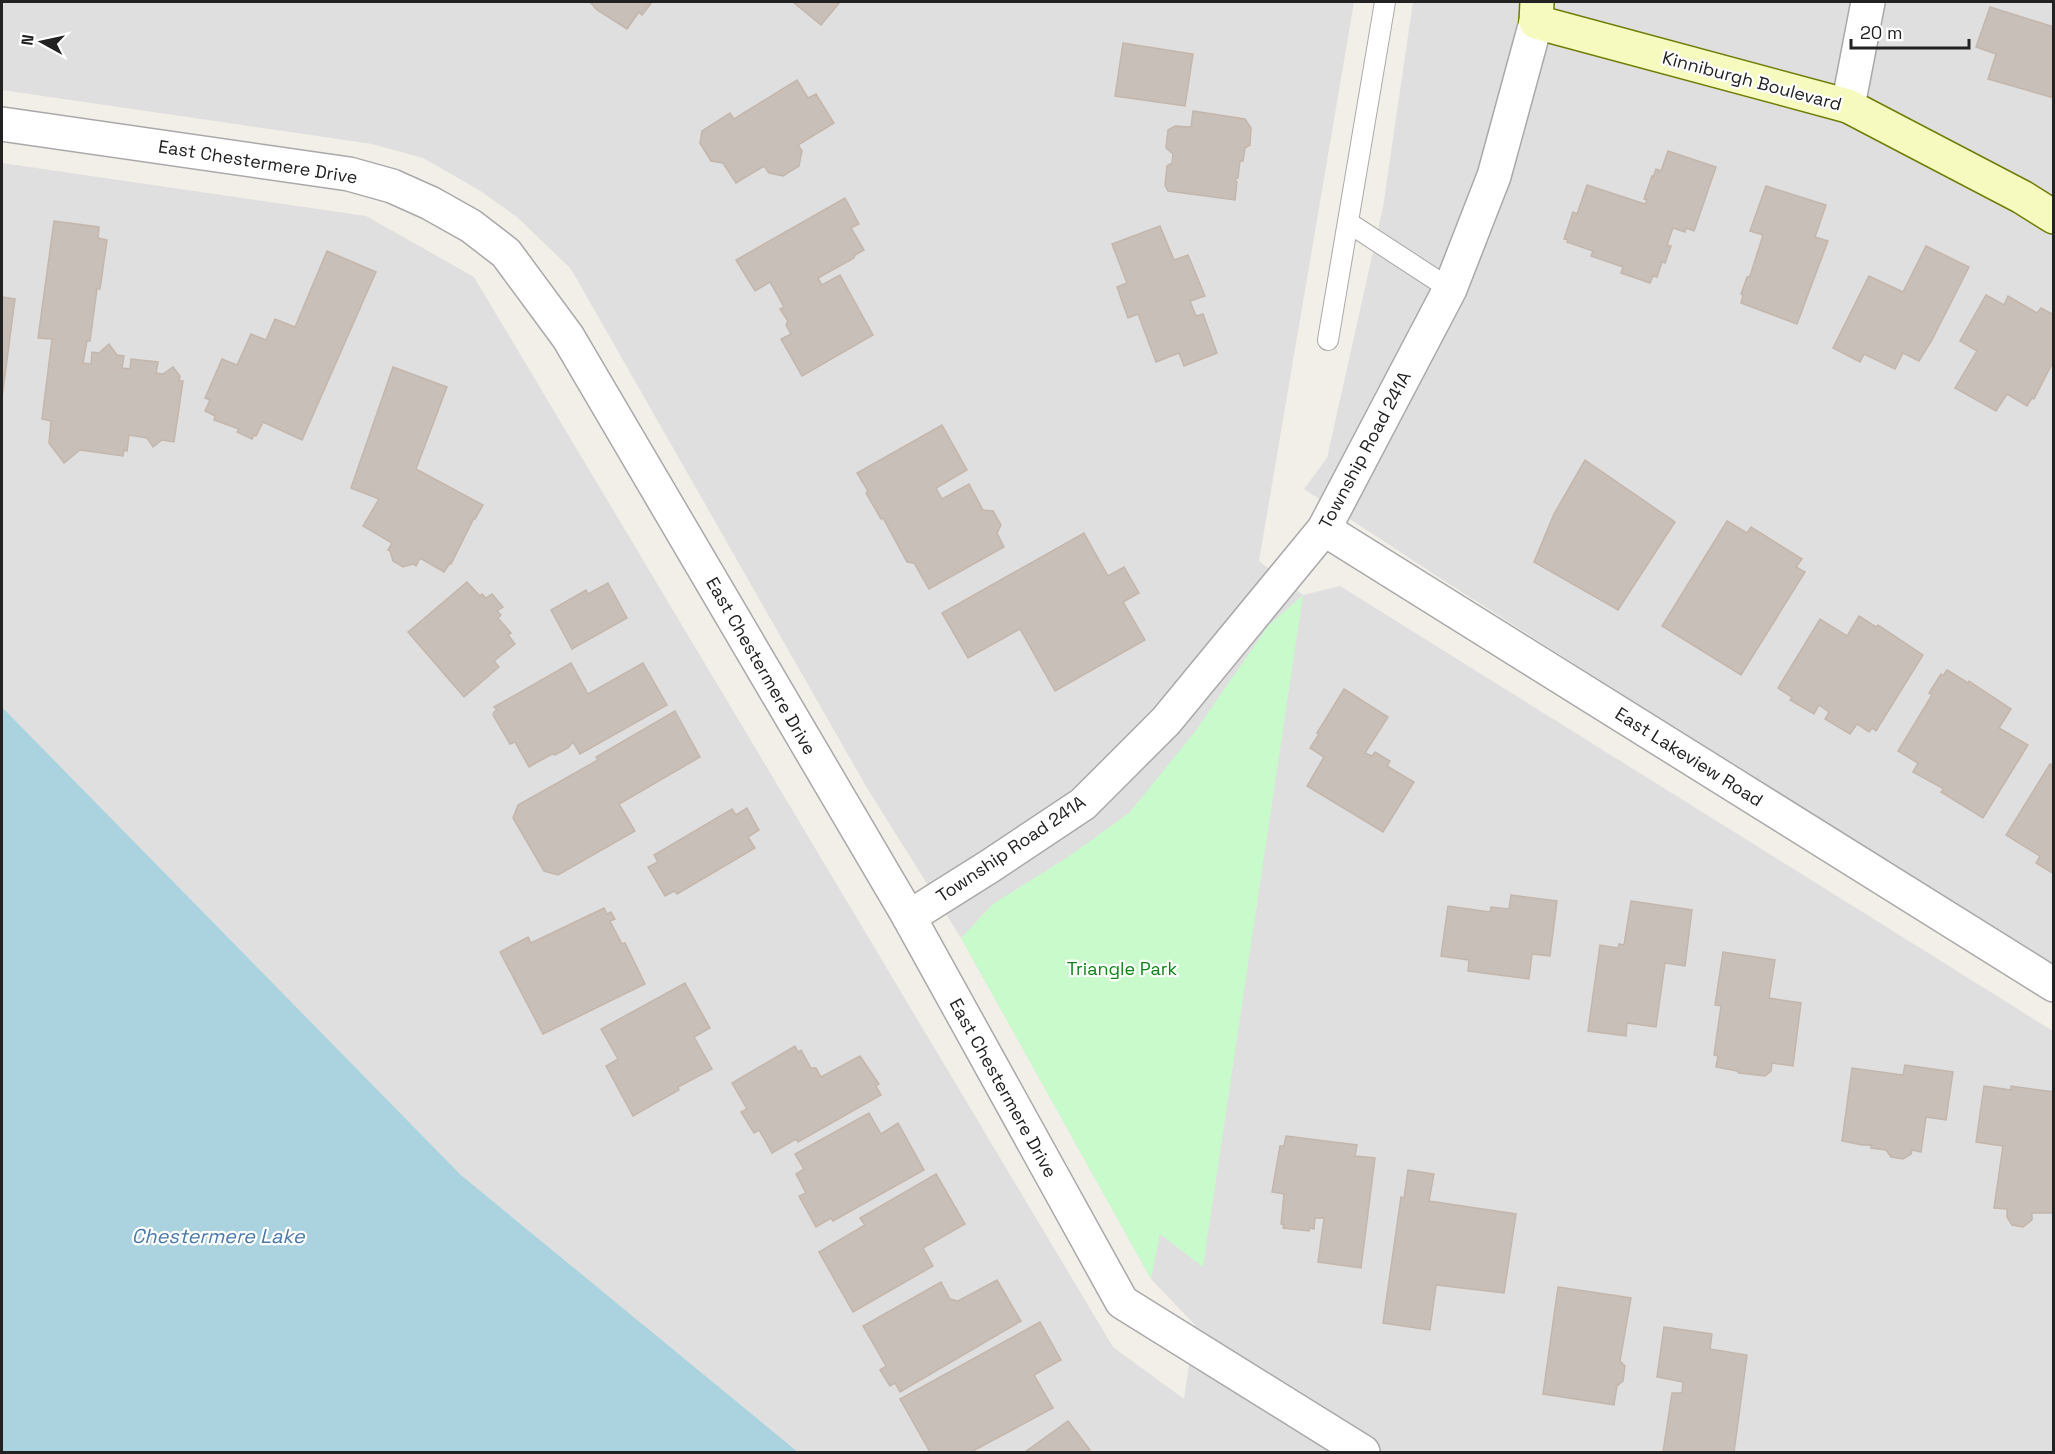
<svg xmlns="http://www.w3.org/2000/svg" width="2055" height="1454" viewBox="0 0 2055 1454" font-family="'Space Grotesk',sans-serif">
	<rect width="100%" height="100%" fill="#f2efe9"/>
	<g fill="#e0dfdf">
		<path d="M2,2H1354L1259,561L1303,595L1340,586L2053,1031V1452H798L461,1175L2,707V163L366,216L474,277L1113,1347L1184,1399L1195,1325L1151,1279L961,938L867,788L571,269L517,217L479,190L423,158L372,144L2,90Z"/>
		<path d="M1413,2H2053V965L1770,789L1443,580L1304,489L1327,458L1383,207Z"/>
	</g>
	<path fill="#c8facc" d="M1303,595L1203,1267L1160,1234L1151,1279L961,938L993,904L1068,857L1129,813L1194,733L1268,626Z"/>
	<path fill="#aad3df" d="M2,707L461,1175L798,1452H2Z"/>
	<g fill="#c7bfb8" stroke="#c4b6ab" stroke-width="1.5">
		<path d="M590,2H652L642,15L639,12L627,29L597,10Z"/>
		<path d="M793,2H840L821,25Z"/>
		<path d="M1990,7L2054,27V98L1988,79L1996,54L1976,47Z"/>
		<path d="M1123,43L1193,54L1185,106L1115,96Z"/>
		<path d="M797,80L808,98L816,94L834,123L798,145L802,151L799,166L783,176L769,173L764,166L736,183L723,163L711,161L700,143L702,131L730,113L734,119Z"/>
		<path d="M1193,111L1245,119L1251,128L1250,145L1245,148L1243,161H1240L1238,178H1236L1235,181L1237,182L1235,200L1168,191L1165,185L1167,166L1172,163L1173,154L1166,148L1168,130L1175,126L1191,127Z"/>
		<path d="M1668,151L1716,167L1694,231L1686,228L1685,232L1673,228L1667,245L1671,246L1665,263L1662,262L1657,277L1653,276L1650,283L1621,273L1623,267L1591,256L1593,251L1567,242L1568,240L1564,239L1573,212L1577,214L1587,185L1645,204L1647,200L1644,199L1652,176L1653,177L1656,169L1661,171Z"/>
		<path d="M1766,186L1826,205L1815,237L1828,241L1797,324L1741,303L1743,295L1741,294L1747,277L1750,276L1763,235L1750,231Z"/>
		<path d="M845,198L859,224L851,228L864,250L855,255L854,258L818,278L822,285L840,275L873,335L802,376L781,339L791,334L786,325L788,321L780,309L784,307L770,282L755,291L736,260Z"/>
		<path d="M54,221L99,227L98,238L107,240L100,289H97L90,341H87L83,363L91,364L92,352L99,353L109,344L117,355L124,356L122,368L130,369L131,359L158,362L156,373L163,374L173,367L180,376L179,381H183L174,442L162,440L153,447L147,438L129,435L127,451L124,450L123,456L80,450L64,463L49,443L51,421L42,419L52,339L38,338Z"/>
		<path d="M1160,226L1174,260L1188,255L1205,296L1190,301L1196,316L1203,314L1217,353L1184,366L1179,353L1156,362L1138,314L1128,318L1117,287L1127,283L1112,244Z"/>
		<path d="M1926,246L1969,267L1932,340L1919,361L1903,353L1895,369L1864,354L1860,362L1833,348L1869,276L1903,292Z"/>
		<path d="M327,251L376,272L302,440L263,422L256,436L254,435L252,439L237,432L239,429L214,420L215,416L205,411L210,400L205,398L222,359L237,365L251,334L266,340L275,319L295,327Z"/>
		<path d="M1986,295L2004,305L2008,296L2037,313L2041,308L2054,315V360L2034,399L2032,398L2027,406L2007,394L1996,411L1955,388L1977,351L1960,341Z"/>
		<path d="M2,297L15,299L2,398Z"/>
		<path d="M393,367L447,387L416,469L483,505L475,519L474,518L451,564L450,563L444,572L420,558L416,566L413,564L403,567L393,561L390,551L388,550L392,543L363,526L379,499L351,488Z"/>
		<path d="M942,425L967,470L936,488L942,499L969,484L983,510L993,511L1001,525L997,533L1004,547L929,589L914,563L907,562L883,518L881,519L866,493L868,491L857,473Z"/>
		<path d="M1585,460L1675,522L1618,610L1534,562L1554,514Z"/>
		<path d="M1727,521L1747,533L1751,527L1802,559L1796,567L1805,572L1741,675L1662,626Z"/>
		<path d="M1084,533L1108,576L1124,567L1139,593L1123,602L1145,640L1055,691L1020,629L968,658L942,613Z"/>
		<path d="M467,582L480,596L482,594L486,598L492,594L503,607L497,611L501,615L498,618L511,633L508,635L515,644L494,661L499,667L464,697L408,632Z"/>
		<path d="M608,583L627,618L572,649L551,610L586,590L588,594Z"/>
		<path d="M1859,616L1876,627L1878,625L1923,655L1876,731L1872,728L1869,732L1857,724L1850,734L1825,719L1829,712L1819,705L1814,714L1790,700L1792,697L1778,688L1820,619L1847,636Z"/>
		<path d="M571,663L588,694L643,663L667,705L580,754L573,742L568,748L555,755L552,754L529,767L515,742L510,744L493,715L494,712L497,710L494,707Z"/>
		<path d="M1947,670L1968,683L1969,681L2011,709L1999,728L2028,745L1983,818L1941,792L1944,789L1913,772L1918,763L1898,751L1932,695L1929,693L1941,674L1943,676Z"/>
		<path d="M1344,689L1388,717L1365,753L1372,756L1375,752L1390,761L1387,766L1414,782L1383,832L1307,786L1324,757L1310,748L1319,734L1317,733Z"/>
		<path d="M675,711L700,757L619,804L635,831L558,875L544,871L513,818L518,805L598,760L596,757Z"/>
		<path d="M2050,764L2054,766V874L2036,863L2040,856L2006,835Z"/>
		<path d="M747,808L759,830L748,837L755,848L677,894L674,891L665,896L648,867L658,862L654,855L732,809L736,815Z"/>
		<path d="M1511,895L1557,901L1550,956L1532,954L1529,979L1468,971L1469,960L1441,956L1448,906L1490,912L1491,907L1509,909Z"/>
		<path d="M1631,901L1692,910L1685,966L1665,963L1656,1027L1627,1023L1626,1036L1588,1031L1600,945L1618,948L1619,944L1624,945Z"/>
		<path d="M604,908L607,914L611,912L615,919L610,921L622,944L625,943L645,984L543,1034L500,952L528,937L531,943Z"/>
		<path d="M1723,952L1775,960L1769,998L1801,1003L1793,1066L1772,1063L1771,1071L1765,1076L1739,1073L1737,1071L1716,1067L1718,1056L1714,1055L1721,1006L1715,1005Z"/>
		<path d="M685,983L710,1028L694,1037L712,1069L678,1087L679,1090L633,1116L606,1066L618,1059L601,1029Z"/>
		<path d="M795,1046L798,1052L801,1050L811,1068H816L821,1077L860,1056L879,1084L876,1086L881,1095L798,1142L796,1139L772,1153L759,1130L754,1133L741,1112L747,1109L732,1083Z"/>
		<path d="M1905,1065L1953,1072L1946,1120L1926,1117L1921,1152L1912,1150L1911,1154L1903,1159L1891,1157L1886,1150L1871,1148V1145H1862L1842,1141L1852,1068L1903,1075Z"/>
		<path d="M1984,1086L2011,1090V1086L2054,1092V1218L2053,1213H2032V1220L2023,1227L2012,1225L2007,1217V1209L1994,1208L2003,1146L1976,1142Z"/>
		<path d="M869,1113L881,1134L898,1123L924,1170L833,1221L831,1218L816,1227L799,1196L806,1193L796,1174L804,1169L795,1154Z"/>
		<path d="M1286,1136L1357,1145L1355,1156L1375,1158L1361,1268L1318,1262L1324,1218H1315L1314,1229L1310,1228L1309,1231L1283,1228L1284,1225L1281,1224L1284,1194L1272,1192L1280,1146H1284Z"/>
		<path d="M1408,1170L1434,1174L1429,1201L1516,1214L1504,1293L1436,1285L1430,1330L1383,1323L1401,1197L1404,1198Z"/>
		<path d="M936,1174L965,1224L923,1248L933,1266L853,1312L819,1252L865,1225L860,1218Z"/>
		<path d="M997,1280L1021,1321L900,1392L895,1383L890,1386L880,1370L886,1366L863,1326L941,1282L950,1299L958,1301Z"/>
		<path d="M1558,1287L1631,1298L1620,1361L1625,1366L1623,1381L1617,1386L1614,1405L1543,1394Z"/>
		<path d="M1040,1322L1061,1360L1034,1375L1053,1408L971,1452H930L900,1399Z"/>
		<path d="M1664,1327L1712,1334L1710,1349L1747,1355L1734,1452H1663L1672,1393H1682L1683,1382L1657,1377Z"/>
		<path d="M1068,1421L1090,1450L1086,1452H1025Z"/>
	</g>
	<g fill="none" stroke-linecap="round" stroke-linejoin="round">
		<g stroke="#a9a9a9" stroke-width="22">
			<g id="lane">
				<path d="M1349,223L1450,289"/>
				<path d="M1328,340L1385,2"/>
			</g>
		</g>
		<g stroke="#a9a9a9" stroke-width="36">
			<g id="street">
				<path d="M1848,106L1868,2"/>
				<path d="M2,124L349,174L392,186L430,203L471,226L506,253L568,337L909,917L1122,1302L1363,1452"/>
				<path d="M1324,529L2054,985"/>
				<path d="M909,917L990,866L1083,804L1166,721L1324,529L1450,289L1494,176L1536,22"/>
			</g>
		</g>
		<g stroke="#707d05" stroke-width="36">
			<path id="secondary" d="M1537,2L1536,22L1848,106L2022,197L2054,217"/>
		</g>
		<use href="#lane" stroke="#fff" stroke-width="20"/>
		<use href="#street" stroke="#fff" stroke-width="33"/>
		<use href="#secondary" stroke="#f7fabf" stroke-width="33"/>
	</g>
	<g text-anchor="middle" stroke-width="4.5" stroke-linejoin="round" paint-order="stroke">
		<g font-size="18" fill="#222" stroke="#fff">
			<text transform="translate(1752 81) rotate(15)" y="6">Kinniburgh Boulevard</text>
			<text transform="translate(258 162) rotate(9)" y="6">East Chestermere Drive</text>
			<text transform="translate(1365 450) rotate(-62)" y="6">Township Road 241A</text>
			<text transform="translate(761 666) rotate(60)" y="6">East Chestermere Drive</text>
			<text transform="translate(1689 757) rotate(32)" y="6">East Lakeview Road</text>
			<text transform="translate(1011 849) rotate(-34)" y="6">Township Road 241A</text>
			<text transform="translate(1003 1088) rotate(61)" y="6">East Chestermere Drive</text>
		</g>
		<g font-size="18" fill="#0c8416" stroke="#fff">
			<text x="1122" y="975">Triangle Park</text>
		</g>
		<g font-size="20" font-style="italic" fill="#4a7aab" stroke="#fff">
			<text x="218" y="1243">Chestermere Lake</text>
		</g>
	</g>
	<rect width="2055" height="1454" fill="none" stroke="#222222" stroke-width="6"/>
	<g transform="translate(42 42) rotate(278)" stroke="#ffffff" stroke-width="4.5" paint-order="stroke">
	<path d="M0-4.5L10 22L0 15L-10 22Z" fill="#222222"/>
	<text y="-9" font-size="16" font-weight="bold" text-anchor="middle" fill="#222222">N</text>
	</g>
	<path d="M1851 39v9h118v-9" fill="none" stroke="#222222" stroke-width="3"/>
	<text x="1860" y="39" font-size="18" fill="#222222" stroke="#ffffff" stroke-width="4.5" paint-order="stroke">20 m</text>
</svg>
